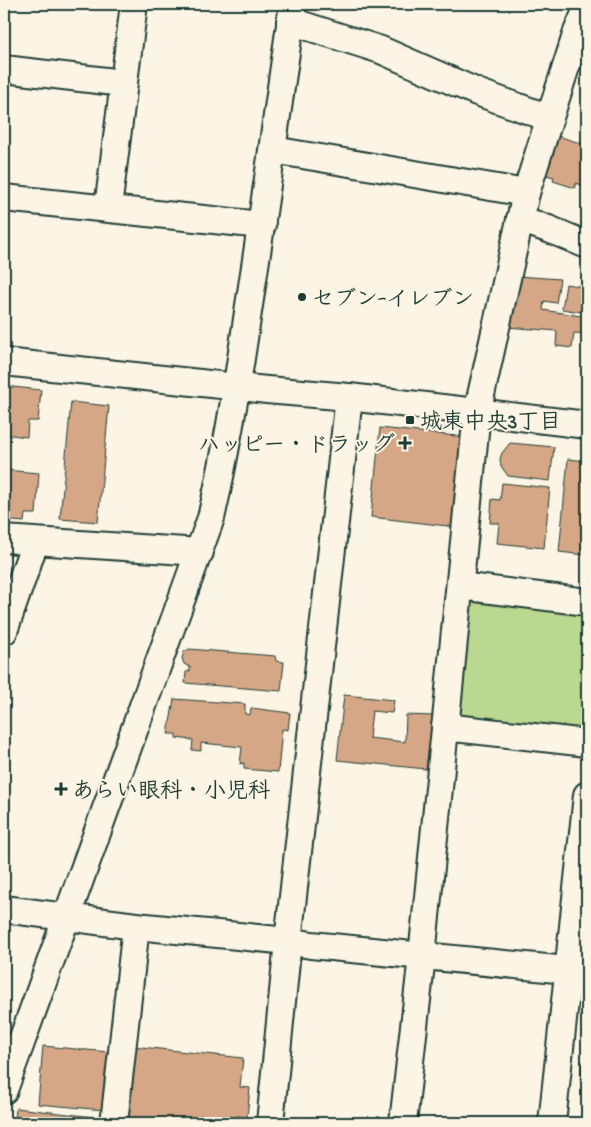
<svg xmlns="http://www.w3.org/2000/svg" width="591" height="1127" viewBox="0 0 591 1127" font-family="'Indie Flower','Klee One',sans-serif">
	<rect width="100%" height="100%" fill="#fcf5e5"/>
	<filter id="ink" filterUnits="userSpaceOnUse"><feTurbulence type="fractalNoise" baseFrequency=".02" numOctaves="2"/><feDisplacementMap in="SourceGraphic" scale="10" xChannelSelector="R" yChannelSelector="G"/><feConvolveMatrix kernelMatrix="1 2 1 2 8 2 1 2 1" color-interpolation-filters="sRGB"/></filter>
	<g filter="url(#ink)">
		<path fill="#bad890" stroke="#6c8a62" d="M468,598L587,609V721L586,729L578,737L454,715Z"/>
		<g fill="#d5a787" stroke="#1f3d34">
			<path d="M558,136L583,144L582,148L587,149V187L576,183L575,188L553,181L554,177L546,175Z"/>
			<path d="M587,268V313L562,309L566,284L584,287Z"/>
			<path d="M517,276L560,279L556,303L544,301L543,310L587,317V334L574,333L572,348L556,346L557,331L507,327Z"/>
			<path d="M4,386L41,390L38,421H28L27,437L4,434Z"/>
			<path d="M71,402L109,406L98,522L60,519Z"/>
			<path d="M380,428L466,437L456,527L371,517Z"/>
			<path d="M510,443L554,447L550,481L508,476L501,466L500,459L502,453Z"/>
			<path d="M568,459L587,461V531L585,555L559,552Z"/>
			<path d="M4,470L39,473L36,514H25L24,522L4,520Z"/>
			<path d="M502,483L550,488L544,548L497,543L499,523H490L492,499L500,500Z"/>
			<path d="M189,649L275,656L276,661L284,662L281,691L185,683L186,672L190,671V667L184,664L182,658L184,652Z"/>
			<path d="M344,695L394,700L392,713L372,711L369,738L405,742L406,715L433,716L426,769L337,760Z"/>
			<path d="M174,699L245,704V714L250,715L251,708L290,713L288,730L282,729L278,772L244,769V763L240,764L242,747L201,743V751L192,750L193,740L176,738V734H168Z"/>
			<path d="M43,1046L109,1052L104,1110L38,1104Z"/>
			<path d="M132,1046L243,1058L240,1087L250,1088L247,1117L236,1116V1123H124Z"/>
			<path d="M582,1062H587V1081L580,1080Z"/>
			<path d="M584,1104H587V1123H582Z"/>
			<path d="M16,1108L103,1118V1123L15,1122Z"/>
		</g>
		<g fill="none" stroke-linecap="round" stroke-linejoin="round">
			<g stroke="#1f3d34" stroke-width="30">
				<g id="minor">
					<path d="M290,21L381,50L477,92L549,118"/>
					<path d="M4,69L123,83"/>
					<path d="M273,150L526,193"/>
					<path d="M4,198L262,225"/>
					<path d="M108,208L134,4"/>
					<path d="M520,219L551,230L587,245"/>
					<path d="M4,362L267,390L349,397L587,425"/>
					<path d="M4,539L200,552"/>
					<path d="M460,586L587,602"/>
					<path d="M4,631L35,542"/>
					<path d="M445,727L587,743"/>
					<path d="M4,909L136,926L288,941L311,945L587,972"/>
					<path d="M4,1090L211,518C227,450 238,381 248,312C264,210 278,107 293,4"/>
					<path d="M114,1123L136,926"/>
					<path d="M270,1123L288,941L349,397"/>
					<path d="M403,1123L422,956L477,413L526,193L577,32L587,9"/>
					<path d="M552,1123L587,795"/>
				</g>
			</g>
			<use href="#minor" stroke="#fcf5e5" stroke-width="26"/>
		</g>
	</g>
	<g fill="#1f3d34" stroke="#fcf5e5" stroke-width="2">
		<circle cx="302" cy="297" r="5"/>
		<rect x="405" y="415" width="10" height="10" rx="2.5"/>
		<path d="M402.5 435.5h5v5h5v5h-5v5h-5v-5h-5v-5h5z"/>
		<path d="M58.5 781.5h5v5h5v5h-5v5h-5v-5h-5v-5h5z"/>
	</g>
	<g text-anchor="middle" stroke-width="4" stroke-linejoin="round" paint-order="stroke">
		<g font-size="22" font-weight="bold" fill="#1f3d34" stroke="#fcf5e5" text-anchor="start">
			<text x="312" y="305">セブン-イレブン</text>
			<text x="420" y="428">城東中央3丁目</text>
			<text x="395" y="451" text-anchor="end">ハッピー・ドラッグ</text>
			<text x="72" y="797">あらい眼科・小児科</text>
		</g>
	</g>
	<rect width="591" height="1127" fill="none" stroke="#fcf5e5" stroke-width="20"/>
	<rect x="10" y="10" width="571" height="1107" fill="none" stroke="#1f3d34" stroke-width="2" filter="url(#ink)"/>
</svg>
